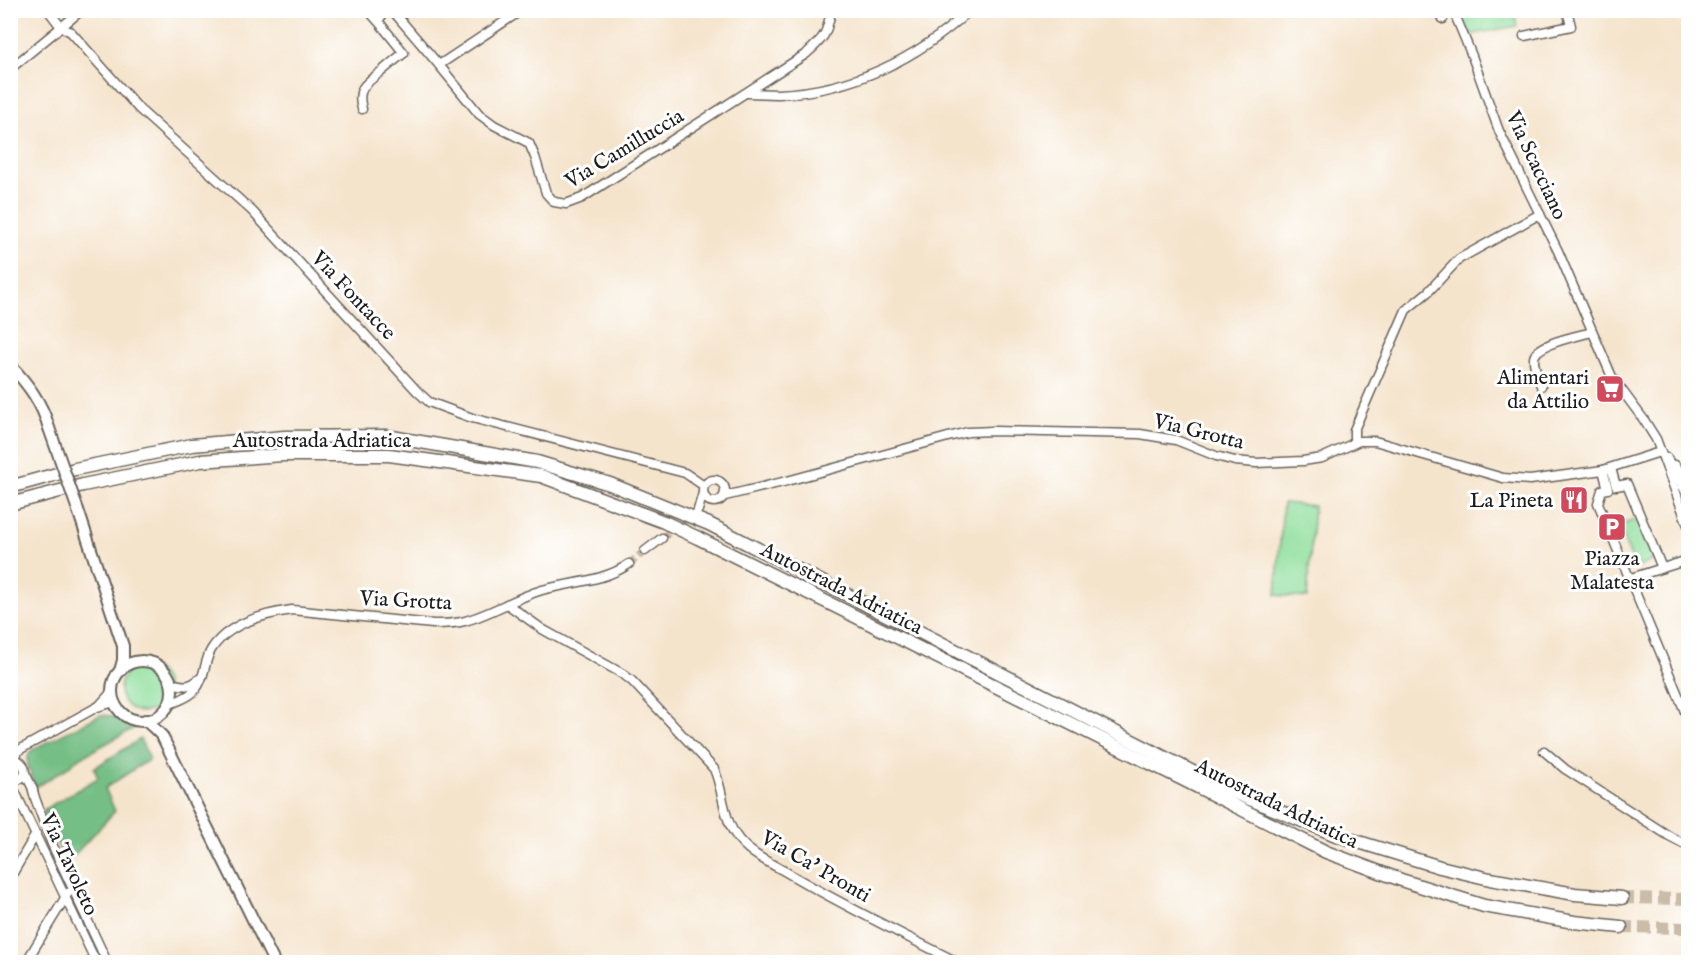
<svg xmlns="http://www.w3.org/2000/svg" width="1699" height="973" viewBox="0 0 1699 973" font-family="'IM FELL English',serif">
	<rect width="100%" height="100%" fill="#fff"/>
	<filter id="ink" filterUnits="userSpaceOnUse"><feTurbulence type="fractalNoise" baseFrequency=".0167" numOctaves="2"/><feDisplacementMap in="SourceGraphic" scale="12" xChannelSelector="R" yChannelSelector="G"/><feConvolveMatrix kernelMatrix="1 2 1 2 8 2 1 2 1" color-interpolation-filters="sRGB"/></filter>
	<filter id="wash" filterUnits="userSpaceOnUse"><feTurbulence type="fractalNoise" baseFrequency=".008" numOctaves="4" result="noise"/><feDisplacementMap in="SourceGraphic" scale="24" xChannelSelector="R" yChannelSelector="G"/><feGaussianBlur stdDeviation="1.35" result="paint"/><feColorMatrix in="noise" values="0 0 0 0 0 0 0 0 0 0 0 0 0 0 0 0 0 1.4 0 .05"/><feComposite in="paint" operator="in"/></filter>
	<g filter="url(#wash)">
		<rect width="100%" height="100%" fill="#f5e4cc"/>
		<g fill="#90df9e" stroke="#567e5d" stroke-width="1.5">
			<path d="M1458,11H1535L1515,14L1517,26L1469,35Z"/>
			<path d="M1283,503L1314,506L1307,598L1276,595Z"/>
			<path d="M1634,520L1639,522L1654,555L1652,561L1639,567L1634,565L1620,530L1621,525Z"/>
			<circle cx="143" cy="689" r="23"/>
		</g>
		<g fill="#74be85" stroke="#486d50" stroke-width="1.5">
			<path d="M100,715L111,716L136,727L76,760L67,768L36,787C31,775 22,761 32,750Z"/>
			<path d="M140,739L150,759L105,788L115,811L66,864L43,810L98,778L94,768Z"/>
		</g>
	</g>
	<g filter="url(#ink)">
		<g fill="none" stroke-linecap="round" stroke-linejoin="round">
			<g stroke="#cabca9" stroke-width="8" stroke-dasharray="8 4" stroke-linecap="butt">
				<path d="M662,538L693,514"/>
				<path d="M629,564L645,551"/>
			</g>
			<g stroke="#cabca9" stroke-width="12" stroke-dasharray="12 6" stroke-linecap="butt">
				<path d="M1622,898L1688,899"/>
				<path d="M1621,927L1688,928"/>
			</g>
			<g stroke="#68625a" stroke-width="11">
				<g id="minor">
					<path d="M48,10L61,27L71,32L139,109L252,211L417,391L429,402L472,418L685,473L704,486"/>
					<path d="M368,10L378,21"/>
					<path d="M392,10L439,65L479,114L494,125L529,143L535,157L546,193L554,202L566,204L582,198L806,54C824,38 827,35 831,10"/>
					<path d="M1440,10L1443,19"/>
					<path d="M1453,10L1472,56L1499,131L1558,251L1612,377L1644,420L1656,439L1688,525"/>
					<path d="M1524,36L1571,26L1567,10"/>
					<path d="M439,65L522,10"/>
					<path d="M10,69L82,10"/>
					<path d="M747,93C758,93 769,94 779,94C852,91 917,59 970,10"/>
					<path d="M362,109C356,88 366,83 382,71C389,65 396,59 404,53L378,21L386,10"/>
					<path d="M1541,386C1539,378 1533,367 1534,358C1536,343 1579,336 1592,332"/>
					<path d="M1354,443V430L1406,310L1428,292L1459,259L1540,214"/>
					<path d="M1667,458L1688,496"/>
					<path d="M1675,465L1688,481"/>
					<path d="M1611,468L1616,486L1627,484L1662,568"/>
					<path d="M1603,470L1608,489L1602,490L1598,503L1686,714L1688,728"/>
					<circle cx="714" cy="491" r="11"/>
					<path d="M725,496L787,481L948,437L968,432L994,431L1140,434L1176,440L1216,456L1235,461L1256,463L1303,461L1322,458L1359,441H1375L1503,478L1530,480L1603,470L1660,452"/>
					<path d="M698,510L703,493"/>
					<path d="M645,551L662,538"/>
					<path d="M1631,578L1688,560"/>
					<path d="M507,604L542,629L623,674L632,681L714,769C723,789 723,816 735,834C746,852 768,862 786,872C842,905 900,933 957,962"/>
					<path d="M171,683C183,686 189,688 199,679"/>
					<path d="M168,705C177,701 190,697 196,689C205,678 204,662 211,650C227,624 264,614 292,610L433,624C443,624 454,624 465,621C491,614 515,598 542,590C571,582 603,582 629,564"/>
					<path d="M99,706L109,695L113,687"/>
					<path d="M1544,751L1565,769L1669,836L1688,846"/>
					<path d="M13,761L19,750L97,707L111,703L116,704"/>
					<path d="M10,762L19,761C30,769 24,783 10,780"/>
					<path d="M25,773L32,787L35,798L52,844L107,962"/>
					<path d="M10,781L96,962"/>
					<path d="M10,878L36,834"/>
					<path d="M26,962L68,893"/>
				</g>
			</g>
			<g stroke="#68625a" stroke-width="14">
				<g id="major">
					<path d="M10,365C28,384 42,403 49,428"/>
					<path d="M78,510L123,646V660L120,671"/>
					<circle cx="142" cy="691" r="30"/>
					<path d="M145,720L154,728L162,736L274,962"/>
				</g>
			</g>
			<g stroke="#68625a" stroke-width="15">
				<g id="highway">
					<path d="M10,487L75,469L192,445L284,437L386,436L537,462L610,484L709,524L1226,789L1336,835L1440,867L1490,879L1575,894L1622,898"/>
					<path d="M10,504L83,485L200,461L283,455H389L541,476L664,522L698,538L1186,781L1326,852L1404,881L1484,906L1574,922L1621,927"/>
				</g>
			</g>
			<use href="#minor" stroke="#fff" stroke-width="8"/>
			<use href="#major" stroke="#fff" stroke-width="10"/>
			<use href="#highway" stroke="#fff" stroke-width="12"/>
			<g stroke="#68625a" stroke-width="14" stroke-linecap="butt">
				<path id="major-bridge" d="M49,428L78,510"/>
			</g>
			<use href="#major-bridge" stroke="#fff" stroke-width="10"/>
		</g>
	</g>
	<defs>
		<g id="supermarket-square" transform="scale(1.5)"><rect x="-9" y="-9" width="18" height="18" rx="4" fill="#d1495b" stroke="#fff"/><path d="M-6-5.5h2.5l.6 2H6L4.5 2H-2.5L-4.4-4H-6ZM-1.5 3.2a1.3 1.3 0 1 0 .1 0ZM3 3.2a1.3 1.3 0 1 0 .1 0Z" fill="#fff"/></g>
		<g id="restaurant-square" transform="scale(1.5)"><rect x="-9" y="-9" width="18" height="18" rx="4" fill="#d1495b" stroke="#fff"/><path d="M-5-6h1v4h1v-4h1v4h1v-4h1v5L-1.5 .5V6h-2V.5L-5-1ZM5-6V6H3V1.5H1.5Q1.5-4 5-6Z" fill="#fff"/></g>
		<g id="parking-square" transform="scale(1.5)"><rect x="-9" y="-9" width="18" height="18" rx="4" fill="#d1495b" stroke="#fff"/><path d="M-3.5-5.5H1a3.5 3.5 0 0 1 0 7H-1V5.5H-3.5ZM-1-3.4V-.6H.8a1.4 1.4 0 0 0 0-2.8Z" fill="#fff"/></g>
	</defs>
	<g fill-rule="evenodd">
		<use href="#supermarket-square" x="1610" y="389"/>
		<use href="#restaurant-square" x="1574" y="500"/>
		<use href="#parking-square" x="1612" y="527"/>
	</g>
	<g text-anchor="middle" stroke-width="6" stroke-linejoin="round" paint-order="stroke">
		<g font-size="21" fill="#1c1c1c" stroke="#fff">
			<text transform="translate(624 148) rotate(-31)" y="7">Via Camilluccia</text>
			<text transform="translate(1537 165) rotate(65)" y="7">Via Scacciano</text>
			<text transform="translate(354 295) rotate(47)" y="7">Via Fontacce</text>
			<text transform="translate(1199 431) rotate(14)" y="7">Via Grotta</text>
			<text x="322" y="447">Autostrada Adriatica</text>
			<text transform="translate(842 588) rotate(27)" y="7">Autostrada Adriatica</text>
			<text transform="translate(406 600) rotate(3)" y="7">Via Grotta</text>
			<text transform="translate(1277 803) rotate(26)" y="7">Autostrada Adriatica</text>
			<text transform="translate(70 864) rotate(65)" y="7">Via Tavoleto</text>
			<text transform="translate(816 866) rotate(30)" y="7">Via Ca' Pronti</text>
		</g>
		<g font-size="21" fill="#1c1c1c" stroke="#fff" text-anchor="end">
			<text x="1589" y="384">Alimentari<tspan x="1589" dy="24">da Attilio</tspan></text>
			<text x="1553" y="507">La Pineta</text>
			<text x="1612" y="565" text-anchor="middle">Piazza<tspan x="1612" dy="24">Malatesta</tspan></text>
		</g>
	</g>
	<rect width="1699" height="973" fill="none" stroke="#fff" stroke-width="36"/>
</svg>
